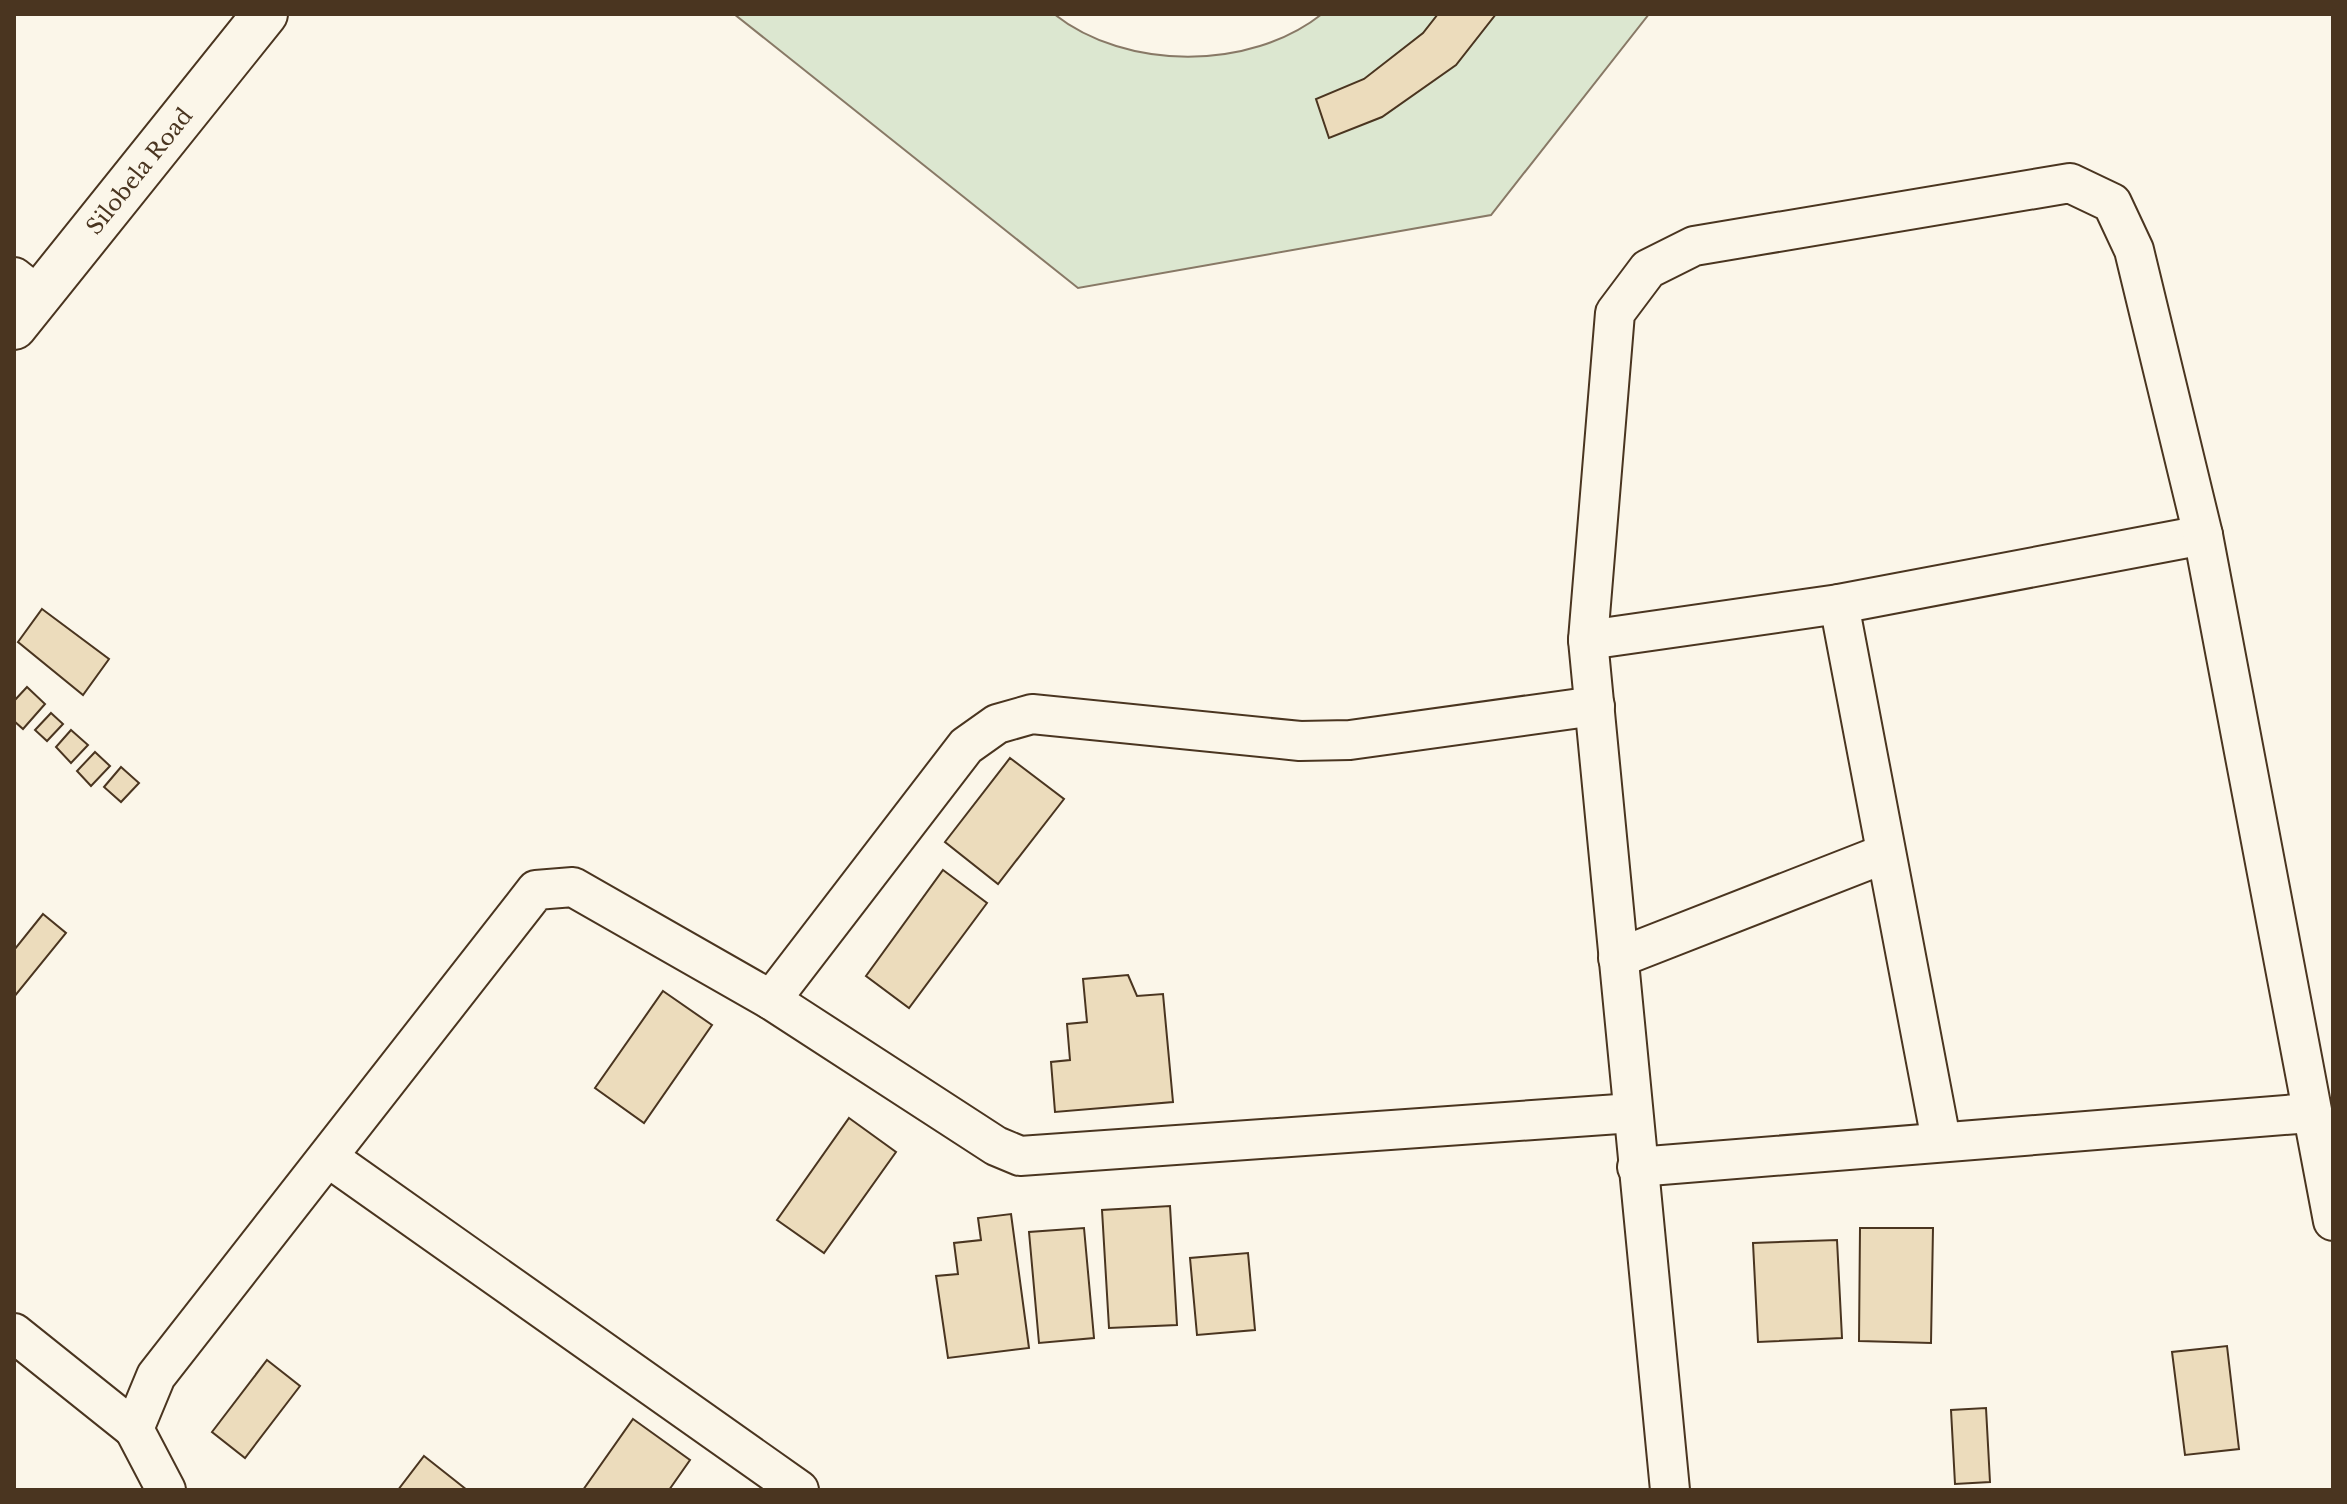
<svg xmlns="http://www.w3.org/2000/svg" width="2347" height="1504" viewBox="0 0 2347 1504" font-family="'Libre Baskerville',serif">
	<rect width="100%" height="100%" fill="#fbf6e9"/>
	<path fill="#dce7d0" stroke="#887966" stroke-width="2" d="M734,14H1054C1126,71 1250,71 1322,14H1649L1491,215L1078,288Z"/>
	<g fill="#ecdcbc" stroke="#4a3520" stroke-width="2">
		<path d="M1438,14H1496L1456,65L1382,117L1329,138L1316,99L1364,79L1423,33Z"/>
		<path d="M42,609L109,659L83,695L18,642Z"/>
		<path d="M27,687L45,704L23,729L14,721V701Z"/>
		<path d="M51,713L63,724L47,741L35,730Z"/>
		<path d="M71,730L88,745L71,763L56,747Z"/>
		<path d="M95,752L110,766L91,786L77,771Z"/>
		<path d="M1010,758L1064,799L998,884L945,842Z"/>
		<path d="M121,767L139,783L121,802L104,787Z"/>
		<path d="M943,870L987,903L909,1008L866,976Z"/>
		<path d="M43,914L66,933L14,997V950Z"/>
		<path d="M1128,975L1137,996L1163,994L1173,1102L1055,1112L1051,1062L1070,1060L1067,1024L1087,1022L1083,979Z"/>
		<path d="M663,991L712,1025L644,1123L595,1088Z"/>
		<path d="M849,1118L896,1152L824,1253L777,1220Z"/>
		<path d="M1170,1206L1177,1325L1109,1328L1102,1210Z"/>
		<path d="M1011,1214L1029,1348L948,1358L936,1276L958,1274L954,1243L981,1240L978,1218Z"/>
		<path d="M1084,1228L1094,1338L1039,1343L1029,1232Z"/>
		<path d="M1860,1228H1933L1931,1343L1859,1341Z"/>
		<path d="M1837,1240L1842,1338L1758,1342L1753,1243Z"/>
		<path d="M1248,1253L1255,1330L1197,1335L1190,1258Z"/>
		<path d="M2227,1346L2239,1449L2185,1455L2172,1352Z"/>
		<path d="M267,1360L300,1386L245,1458L212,1432Z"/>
		<path d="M1986,1408L1990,1482L1955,1484L1951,1410Z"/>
		<path d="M633,1419L690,1460L669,1490H583Z"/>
		<path d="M424,1456L467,1490H398Z"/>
	</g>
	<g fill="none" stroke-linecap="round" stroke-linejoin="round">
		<g stroke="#4a3520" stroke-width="42">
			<g id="street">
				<path d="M14,277L38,296"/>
				<path d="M1839,604L1941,1140"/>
				<path d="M1588,640L1839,604L2203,535"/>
				<path d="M1618,958L1884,854"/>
				<path d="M771,1000L966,746L997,724L1032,714L1300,741L1350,740L1595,706"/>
				<path d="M329,1158L799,1490"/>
				<path d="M1637,1167L2310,1113"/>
				<path d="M14,1333L134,1429"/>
				<path d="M166,1490L134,1429L156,1376L536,890L573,887L771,1000L996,1146L1020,1156L1633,1113"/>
				<path d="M1670,1490L1588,640L1615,313L1648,269L1694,246L2070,183L2112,203L2134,250L2203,535L2333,1221"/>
			</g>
		</g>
		<g stroke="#4a3520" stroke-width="48">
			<g id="secondary">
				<path id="s1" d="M14,327L265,14"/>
			</g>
		</g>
		<use href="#street" stroke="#fbf6e9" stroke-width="38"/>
		<use href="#secondary" stroke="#fbf6e9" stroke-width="44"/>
	</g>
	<g text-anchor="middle" stroke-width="6" stroke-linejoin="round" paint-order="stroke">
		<g font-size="22" fill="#4a3520" stroke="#fbf6e9">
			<text dy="8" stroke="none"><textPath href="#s1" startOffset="200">Silobela Road</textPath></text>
		</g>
	</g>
	<rect width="2347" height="1504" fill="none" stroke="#4a3520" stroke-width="32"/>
</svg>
